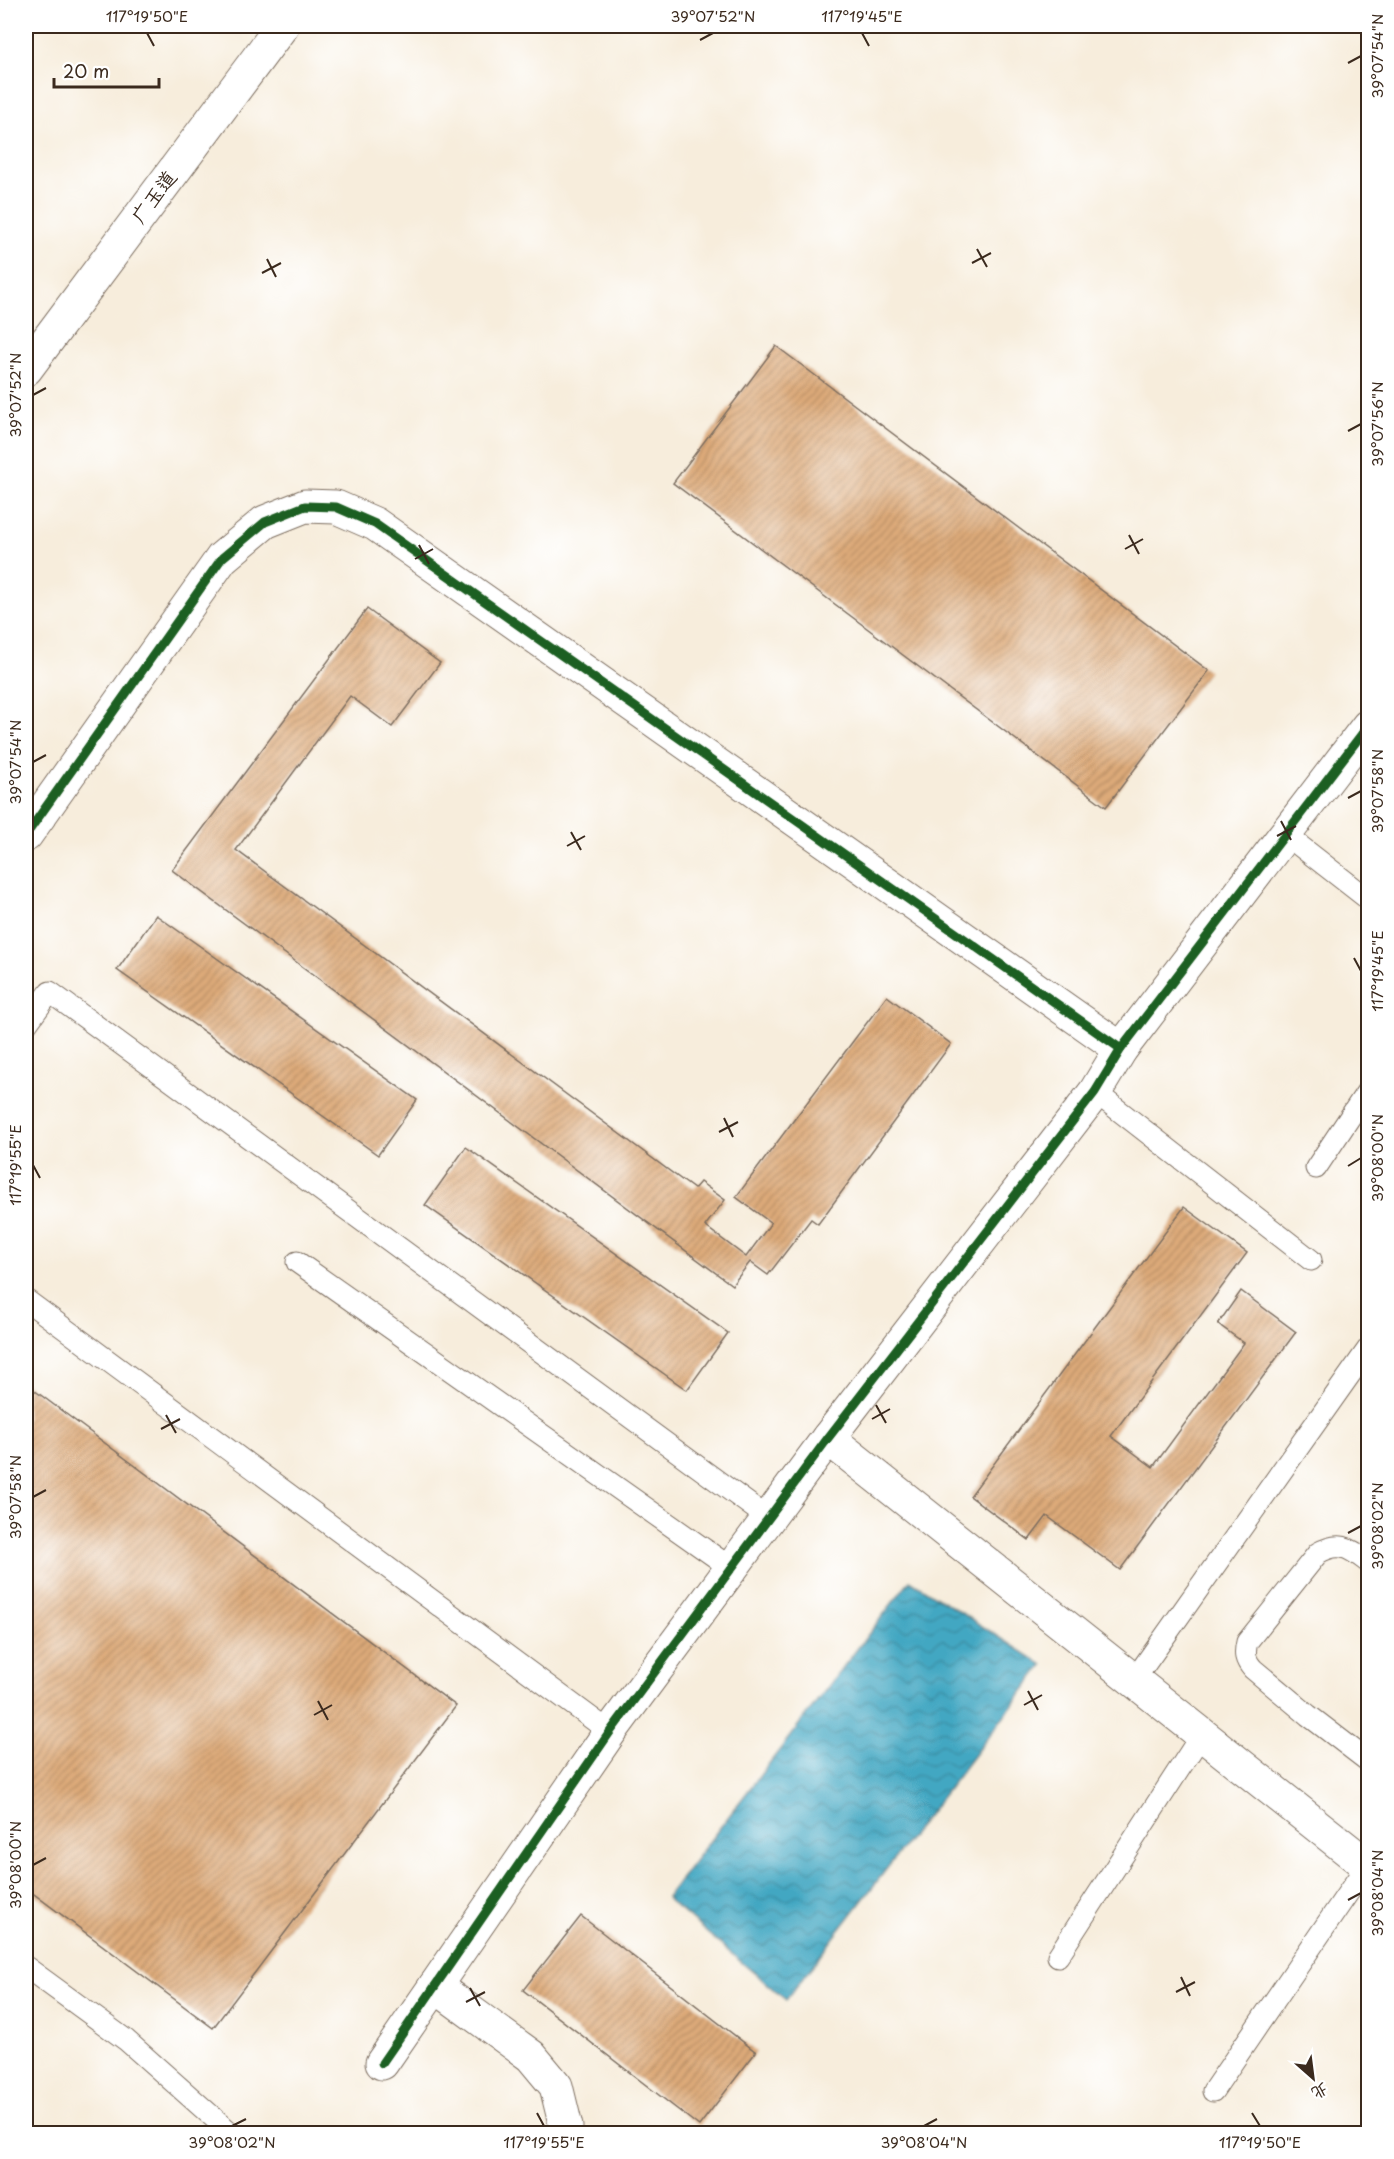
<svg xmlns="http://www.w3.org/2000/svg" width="1394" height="2159" viewBox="0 0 1394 2159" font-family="'Playpen Sans','LXGW WenKai TC',sans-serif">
	<defs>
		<pattern id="water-waves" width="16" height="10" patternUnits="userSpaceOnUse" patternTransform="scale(1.5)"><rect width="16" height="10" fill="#42a7c2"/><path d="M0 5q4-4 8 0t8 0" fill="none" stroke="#38889d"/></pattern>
		<pattern id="building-hatch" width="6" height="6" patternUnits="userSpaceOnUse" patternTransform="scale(1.5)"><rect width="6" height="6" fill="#ddaa79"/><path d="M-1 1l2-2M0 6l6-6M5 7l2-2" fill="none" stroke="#b48b63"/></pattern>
	</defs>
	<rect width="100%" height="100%" fill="#fff"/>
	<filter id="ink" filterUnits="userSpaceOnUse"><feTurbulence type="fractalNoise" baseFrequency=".0167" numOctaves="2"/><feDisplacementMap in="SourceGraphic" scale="12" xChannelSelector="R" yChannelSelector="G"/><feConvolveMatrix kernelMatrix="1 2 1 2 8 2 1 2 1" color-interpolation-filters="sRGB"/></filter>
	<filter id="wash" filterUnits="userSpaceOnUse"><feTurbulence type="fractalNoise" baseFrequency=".008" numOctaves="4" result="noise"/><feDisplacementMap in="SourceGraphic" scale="24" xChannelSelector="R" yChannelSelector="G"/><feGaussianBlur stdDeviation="1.35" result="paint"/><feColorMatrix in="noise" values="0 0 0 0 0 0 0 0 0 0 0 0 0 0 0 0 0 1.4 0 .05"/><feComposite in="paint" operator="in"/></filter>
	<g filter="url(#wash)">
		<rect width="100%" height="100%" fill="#f7eddc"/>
		<path fill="url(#water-waves)" stroke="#3e6870" stroke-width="1.5" d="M910,1580L1043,1665L786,2000L666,1898Z"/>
		<g id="blocks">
			<g fill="url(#building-hatch)">
				<path d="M776,346L1209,671L1106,807L673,483Z"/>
				<path d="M367,609L440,663L392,727L350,696L236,850L694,1189L700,1182L725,1200L705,1226L746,1257L771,1223L736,1197L887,996L951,1044L818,1224L811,1219L768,1275L750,1262L732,1285L172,870Z"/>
				<path d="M156,915L417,1100L378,1155L117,970Z"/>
				<path d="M466,1147L728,1333L687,1390L425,1205Z"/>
				<path d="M1184,1207L1247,1253L1111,1436L1153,1467L1244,1343L1218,1324L1241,1291L1296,1332L1120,1570L1047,1516L1029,1540L970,1496Z"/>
				<path d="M26,1384L456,1706L213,2028L26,1888Z"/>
				<path d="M581,1916L756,2052L699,2126L523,1990Z"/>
			</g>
		</g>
	</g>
	<g filter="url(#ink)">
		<use href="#blocks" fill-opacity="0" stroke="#7d6e60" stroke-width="1.5"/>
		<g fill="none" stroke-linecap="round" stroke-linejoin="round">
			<g stroke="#7d6e60" stroke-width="23">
				<g id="lane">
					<path d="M1286,835L1368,899"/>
					<path d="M26,1025L50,992L768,1518"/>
					<path d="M1095,1092L1311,1260"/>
					<path d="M1316,1168L1368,1090"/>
					<path d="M297,1262L731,1568"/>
					<path d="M26,1300L610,1732"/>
					<path d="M1368,1562C1350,1549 1341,1540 1318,1553L1247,1642C1244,1654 1245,1660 1253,1669L1308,1715L1368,1761"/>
					<path d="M1134,1680L1368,1349"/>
					<path d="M1058,1956L1202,1734"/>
					<path d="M26,1967L126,2040L232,2134"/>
					<path d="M1213,2091L1367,1865"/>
				</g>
			</g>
			<g stroke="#7d6e60" stroke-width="35">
				<g id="street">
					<path d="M26,369L282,26"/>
					<path d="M26,835L222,558L265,522L305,506L336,507L375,524L1121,1049"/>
					<path d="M828,1438L1368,1866"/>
					<path d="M435,1986L531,2056L556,2086L566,2127L565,2134"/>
					<path d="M382,2063L610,1732L828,1438L1095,1092L1121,1049L1368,726"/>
				</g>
			</g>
			<use href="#lane" stroke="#fff" stroke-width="21"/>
			<use href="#street" stroke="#fff" stroke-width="33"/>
			<g stroke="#fff" stroke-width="13">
				<g id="cycleway">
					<path d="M26,835L222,558L265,522L305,506L336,507L375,524L1121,1049"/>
					<path d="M382,2063L610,1732L828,1438L1095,1092L1121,1049L1368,726"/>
				</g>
			</g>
			<use href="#cycleway" stroke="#1b5e20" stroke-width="9"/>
		</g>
	</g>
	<path fill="none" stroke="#3b2a1e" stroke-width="2" d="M147,33L154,46M862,33L869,46M700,40L713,33M1348,63L1361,56M977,249L987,267M267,259L276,277M972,263L991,253M262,273L281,263M33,395L46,388M1348,431L1361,424M1129,535L1139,554M419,545L429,564M1125,549L1143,539M415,559L433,549M33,762L46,755M1348,798L1361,791M1281,821L1291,840M571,832L581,850M1277,836L1296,826M567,846L585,836M1354,958L1361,971M724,1118L733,1137M719,1132L738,1122M33,1165L40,1178M1348,1166L1361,1158M876,1405L886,1423M166,1415L176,1433M872,1419L890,1409M161,1429L180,1419M33,1497L46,1490M1348,1533L1361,1526M1028,1691L1038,1710M318,1701L328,1720M1024,1705L1042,1695M314,1715L332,1705M33,1865L46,1858M1348,1900L1361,1893M1181,1977L1190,1996M470,1988L480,2006M1176,1992L1195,1982M466,2002L485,1992M537,2113L544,2126M1252,2113L1260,2126M232,2126L246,2119M924,2126L937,2119"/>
	<g text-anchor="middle" stroke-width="4.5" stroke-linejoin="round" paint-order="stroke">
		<g font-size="20" fill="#3b2a1e" stroke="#fff">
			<text transform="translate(154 197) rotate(-53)" y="7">广玉道</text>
		</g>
	</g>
	<rect width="1394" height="2159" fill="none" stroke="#fff" stroke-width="66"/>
	<g transform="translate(1313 2078) rotate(152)" stroke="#ffffff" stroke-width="4.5" paint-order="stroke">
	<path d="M0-4.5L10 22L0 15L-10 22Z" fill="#3b2a1e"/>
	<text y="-9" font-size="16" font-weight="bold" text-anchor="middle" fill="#3b2a1e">北</text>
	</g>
	<path d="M54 78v9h105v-9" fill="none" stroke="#3b2a1e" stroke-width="3"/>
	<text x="63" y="78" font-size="18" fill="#3b2a1e" stroke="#ffffff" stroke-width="4.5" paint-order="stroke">20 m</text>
	<rect x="33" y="33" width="1328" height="2093" fill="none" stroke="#3b2a1e" stroke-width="2"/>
	<g font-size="15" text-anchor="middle" fill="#3b2a1e">
		<text x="147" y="22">117°19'50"E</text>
		<text x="713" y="22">39°07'52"N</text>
		<text x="862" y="22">117°19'45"E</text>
		<text transform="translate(1378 56) rotate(-90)" y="5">39°07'54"N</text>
		<text transform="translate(16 395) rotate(-90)" y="5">39°07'52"N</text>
		<text transform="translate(1378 424) rotate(-90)" y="5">39°07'56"N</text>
		<text transform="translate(16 762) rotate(-90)" y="5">39°07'54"N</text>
		<text transform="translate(1378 791) rotate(-90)" y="5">39°07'58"N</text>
		<text transform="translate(1378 971) rotate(-90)" y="5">117°19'45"E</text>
		<text transform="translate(1378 1158) rotate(-90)" y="5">39°08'00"N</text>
		<text transform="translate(16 1165) rotate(-90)" y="5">117°19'55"E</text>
		<text transform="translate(16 1497) rotate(-90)" y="5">39°07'58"N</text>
		<text transform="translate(1378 1526) rotate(-90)" y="5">39°08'02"N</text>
		<text transform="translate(16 1865) rotate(-90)" y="5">39°08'00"N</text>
		<text transform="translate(1378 1893) rotate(-90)" y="5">39°08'04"N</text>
		<text x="232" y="2148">39°08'02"N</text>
		<text x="544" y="2148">117°19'55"E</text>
		<text x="924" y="2148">39°08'04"N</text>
		<text x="1260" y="2148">117°19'50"E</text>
	</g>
</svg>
